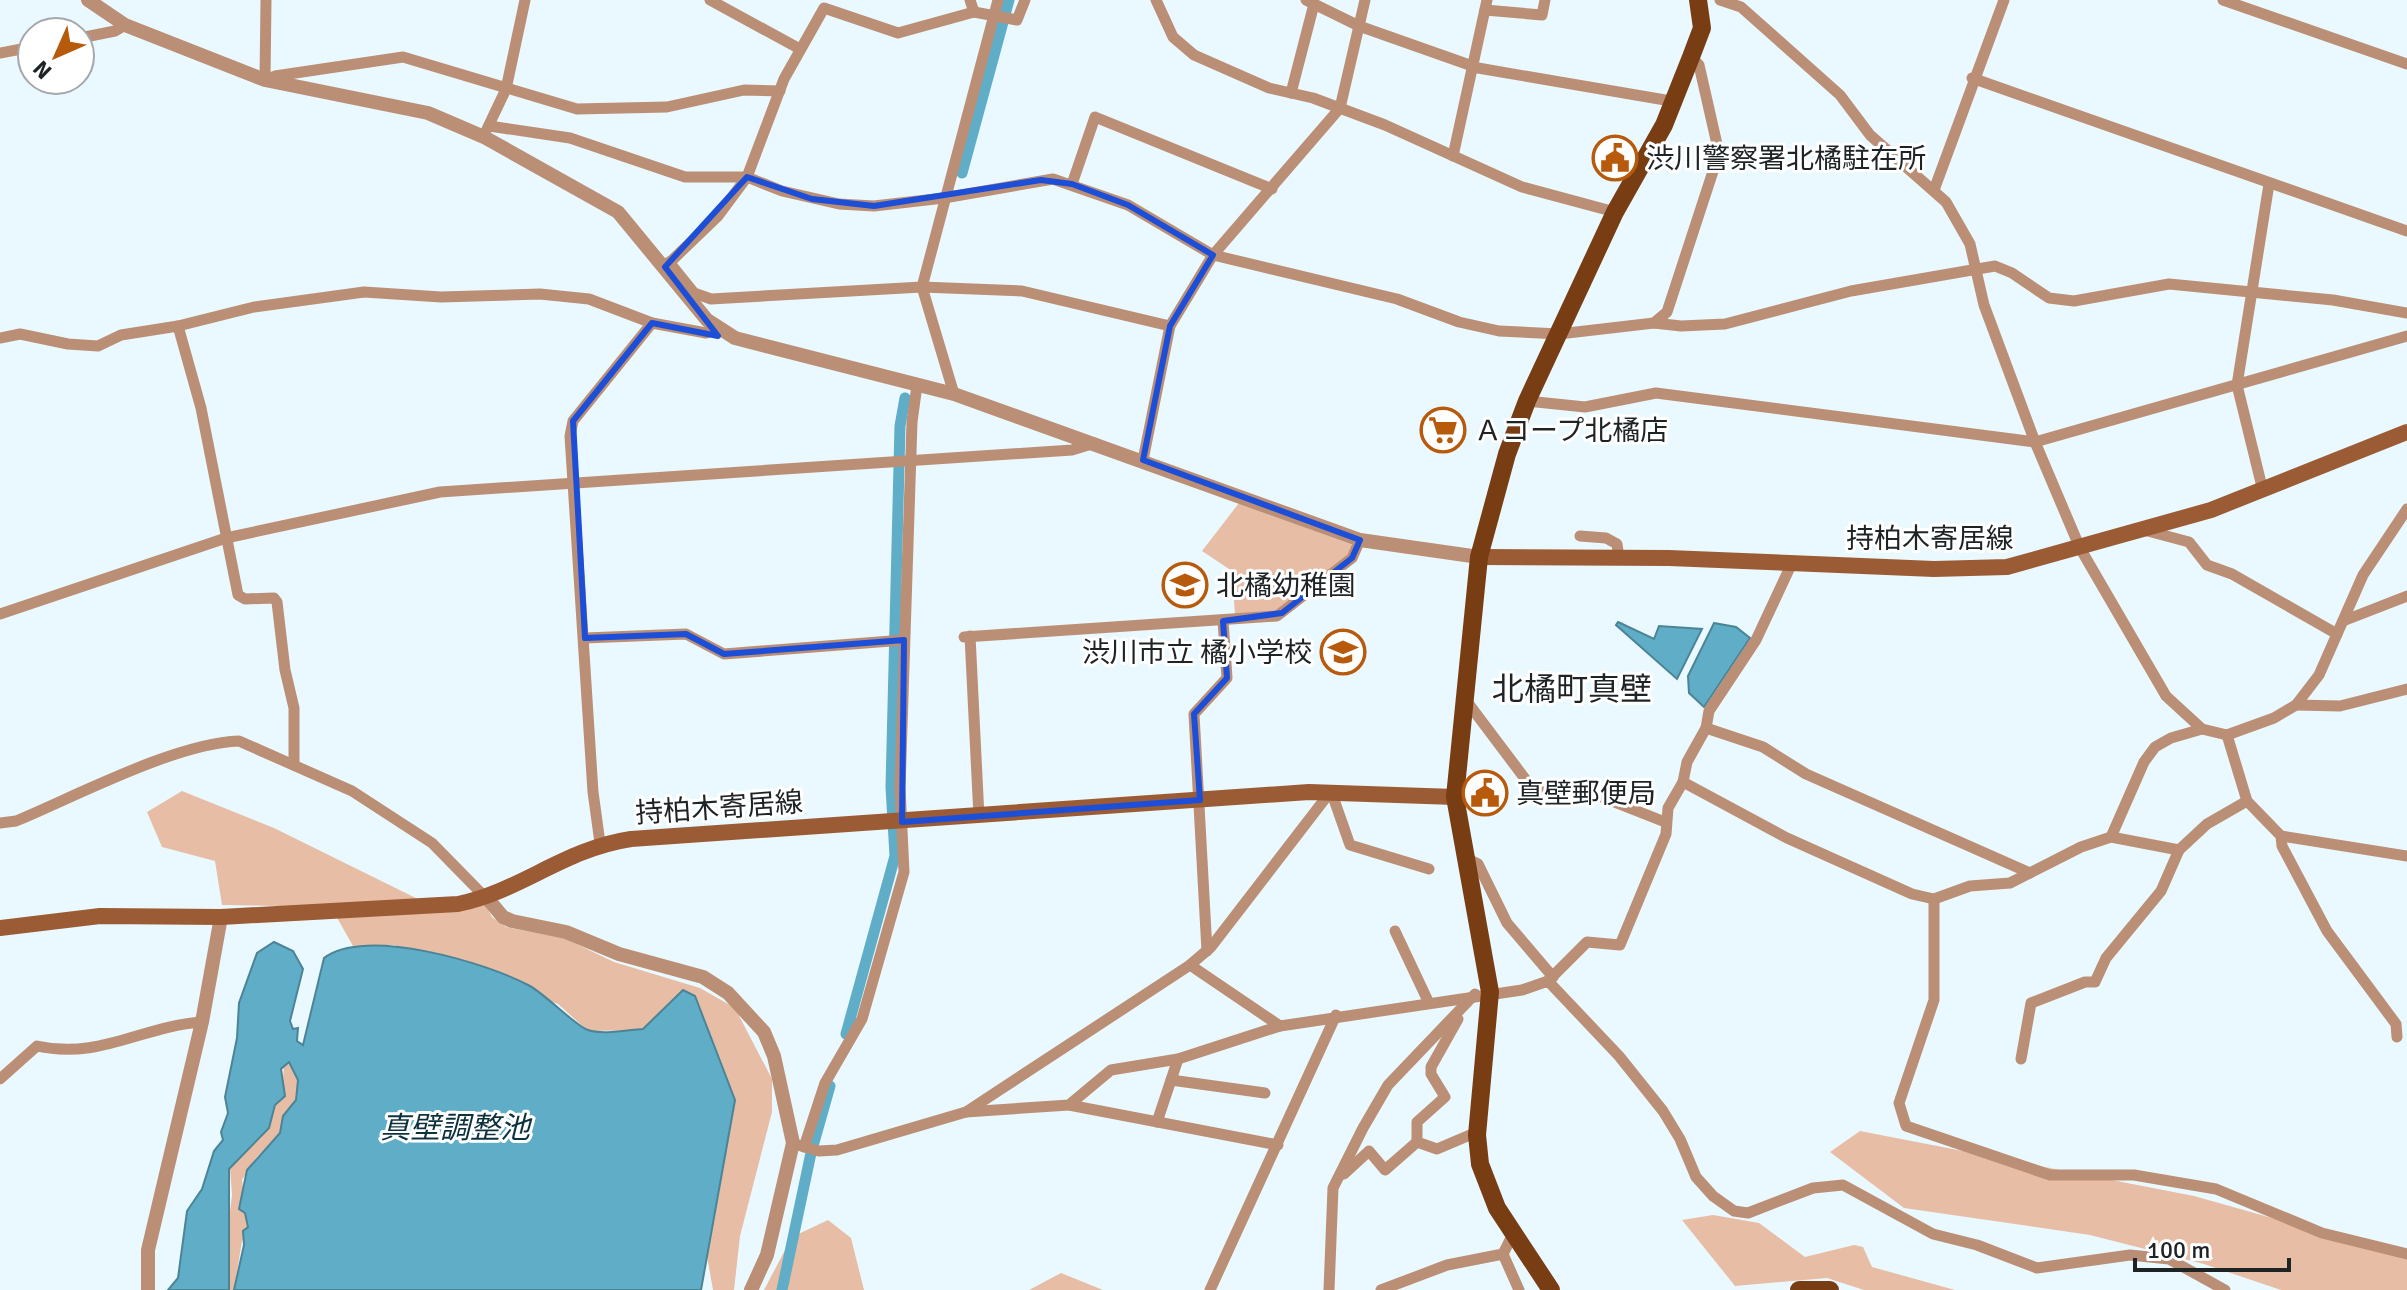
<svg xmlns="http://www.w3.org/2000/svg" width="2407" height="1290" viewBox="0 0 2407 1290" font-family="Signika,'Noto Sans JP',sans-serif">
	<rect width="100%" height="100%" fill="#eaf9ff"/>
	<g fill="#e7bda5">
		<path d="M1239,503L1353,545L1350,555L1278,612L1235,615L1232,571L1202,551Z"/>
		<path d="M182,791L274,828L432,906L485,904L492,917L506,927L564,938L614,962L700,988L735,1008L772,1079V1112L740,1236L734,1290H713L707,1256L735,1100L695,996L683,990L643,1030L588,1031L558,1004L417,952L394,945L353,946L331,907L222,905L215,861L162,847L147,812Z"/>
		<path d="M289,1062L298,1080L296,1100L287,1110L280,1133L256,1158L242,1180L248,1227L242,1241L234,1290H229L226,1243L232,1195L230,1169L269,1128L283,1082L284,1063Z"/>
		<path d="M1860,1131L2194,1196L2407,1256V1290H2281L2204,1264L2090,1235L1904,1208L1830,1152Z"/>
		<path d="M1713,1215L1759,1223L1805,1257L1854,1245L1863,1247L1872,1267L1955,1290H1864L1827,1278L1735,1286L1682,1220Z"/>
		<path d="M828,1220L851,1238L864,1290H764L792,1237Z"/>
		<path d="M1061,1273L1103,1290H1029Z"/>
	</g>
	<g fill="#5fadc7" stroke="#4c8496" stroke-width="2">
		<path d="M1618,622L1654,639L1659,626L1702,629L1677,679L1616,625Z"/>
		<path d="M1714,623L1736,627L1750,638L1704,707L1689,693L1688,676Z"/>
		<path d="M274,942L293,951L303,969L290,1021L293,1029L298,1028L297,1041L303,1045L324,958C364,926 488,963 530,986C546,995 577,1027 588,1030C603,1035 627,1030 643,1029L683,990L695,996L735,1100L701,1290H234L244,1245L243,1231L248,1227L245,1213L239,1209L247,1170L280,1133L283,1116L296,1100L298,1080L289,1062L281,1069L285,1096L275,1105L269,1128L229,1169V1290H168L178,1278L187,1211L202,1189L214,1151L223,1140L221,1132L228,1113L225,1097L237,1038L239,1003L257,953Z"/>
	</g>
	<g fill="none" stroke-linecap="round" stroke-linejoin="round">
		<g stroke="#5fadc7" stroke-width="11">
			<path d="M962,173L1009,0"/>
			<path d="M846,1034L895,856L891,787L900,426L905,398"/>
			<path d="M782,1290L811,1153L830,1086"/>
		</g>
		<g stroke="#bb8f75" stroke-width="11">
			<path d="M266,0L265,80L275,76L403,57L577,109L667,107L744,90L780,91"/>
			<path d="M710,0L800,49"/>
			<path d="M970,0L974,12"/>
			<path d="M1156,0L1173,37L1194,55L1269,88L1313,98L1385,125L1522,187L1615,212"/>
			<path d="M1306,0L1359,26L1478,68L1671,101"/>
			<path d="M1720,0L1741,7L1840,95L1870,135L1946,202L1970,244L1984,305L2035,442L2080,548L2166,696L2202,729"/>
			<path d="M2223,0L2407,64"/>
			<path d="M1485,10L1542,15L1545,0"/>
			<path d="M80,38L115,31L125,25"/>
			<path d="M0,53L32,47"/>
			<path d="M1972,78L2407,231"/>
			<path d="M1291,93L1314,4"/>
			<path d="M489,126L570,138L685,177H747L782,191L839,204L874,206L944,198L1053,179L1128,205L1213,255L1397,299L1459,322L1499,331L1559,334L1654,323L1681,326L1725,324L1851,291L1995,266L2012,273L2049,298L2074,301L2169,284L2333,300L2407,313"/>
			<path d="M487,129L506,89L525,0"/>
			<path d="M1453,156L1487,0"/>
			<path d="M1072,184L1095,117L1272,189"/>
			<path d="M1934,190L2004,0"/>
			<path d="M669,262L694,293L711,299L922,287L1022,291L1170,326"/>
			<path d="M665,267L718,216L747,177L784,79L824,8L898,33L974,12L1017,20L1025,0"/>
			<path d="M1654,323L1667,312L1719,153L1699,65L1691,57"/>
			<path d="M178,326L201,408L238,595L245,599L274,598L277,602L285,670L294,708V765"/>
			<path d="M0,338L20,334L68,344L98,346L121,335L178,326L254,307L364,292L441,297L540,294L589,299L652,323L706,333L717,329"/>
			<path d="M954,394L922,287L998,0"/>
			<path d="M1527,401L1585,407L1656,393L2035,442L2407,336"/>
			<path d="M1143,460L1170,326L1213,255L1340,108L1365,0"/>
			<path d="M2263,491L2237,385L2269,184"/>
			<path d="M2144,530L2189,542L2207,565L2232,574L2337,634"/>
			<path d="M1580,536L1606,538L1617,544L1619,558"/>
			<path d="M1792,563L1756,640L1709,711L1706,728L1687,762L1683,782L1787,838L1912,894L1934,899L1970,886L2010,883L2081,847L2111,837L2144,762L2155,747L2171,738L2202,729L2227,735L2274,718L2296,705L2319,675L2363,575L2407,509"/>
			<path d="M0,614L226,538L440,492L1072,450L1095,443"/>
			<path d="M2343,621L2407,596"/>
			<path d="M970,636L979,817"/>
			<path d="M964,637L1277,616L1352,558L1360,540"/>
			<path d="M585,638L686,634L724,654L904,640"/>
			<path d="M1465,699L1532,788L1599,796L1665,822"/>
			<path d="M2296,705L2340,706L2407,689"/>
			<path d="M1706,728L1763,747L1806,774L2030,873"/>
			<path d="M2227,735L2247,801L2281,836L2282,846L2327,931L2396,1024L2397,1037"/>
			<path d="M1331,791L1350,845L1429,869"/>
			<path d="M0,823L16,821C76,796 176,743 239,741L352,791L432,843L486,898"/>
			<path d="M2281,836L2407,856"/>
			<path d="M2111,837L2179,850L2207,824L2247,801"/>
			<path d="M600,843L593,792L570,436L573,421L652,323"/>
			<path d="M1466,858L1478,864L1507,923L1553,977"/>
			<path d="M1934,899V1000L1899,1103L1906,1126L2050,1175H2134L2216,1189L2322,1233L2407,1254"/>
			<path d="M1395,931L1428,1001"/>
			<path d="M1207,951L1194,714L1227,678L1223,621"/>
			<path d="M1190,965L1280,1026"/>
			<path d="M1548,981L1587,942L1620,945L1666,834L1668,808L1683,782"/>
			<path d="M2021,1059L2031,1003L2085,982H2095L2106,958L2161,891L2179,850"/>
			<path d="M0,1079L37,1046C99,1060 142,1026 202,1022"/>
			<path d="M1171,1080L1265,1093"/>
			<path d="M1069,1105L1278,1145"/>
			<path d="M966,1112L1069,1105L1111,1070L1178,1059L1280,1026L1522,990L1548,981L1619,1056L1663,1111L1680,1139L1696,1177L1713,1196L1734,1211L1748,1213L1813,1188L1843,1185L1933,1234L1977,1245L2037,1268L2130,1255L2169,1259L2225,1290"/>
			<path d="M1157,1122L1178,1059"/>
			<path d="M1417,1142V1122L1445,1097L1431,1074V1067L1458,1019"/>
			<path d="M798,1145L819,1151L837,1150L966,1112L1190,965L1211,947L1331,791"/>
			<path d="M804,1147L825,1083L862,1019L904,872L900,788L912,422L917,385"/>
			<path d="M1344,1174L1369,1151L1385,1170L1417,1142L1437,1149L1477,1132"/>
			<path d="M1503,1254L1519,1290"/>
			<path d="M1210,1290L1336,1015"/>
			<path d="M1329,1290L1333,1188L1363,1128L1388,1085L1475,994"/>
			<path d="M1381,1290L1447,1265L1503,1254L1513,1234"/>
		</g>
		<g stroke="#bb8f75" stroke-width="14">
			<path d="M88,0L125,25L265,80L428,113L484,137L618,212L707,320L735,338L954,394L1360,540L1479,557"/>
			<path d="M487,898L503,917L512,921L566,932L619,954L703,977L728,993L764,1032L774,1056L793,1143L767,1255L751,1290"/>
			<path d="M148,1290V1250L202,1022L221,917"/>
		</g>
		<g stroke="#9b5c35" stroke-width="16">
			<path d="M1479,557L1669,558L1934,569L2007,567L2211,510L2407,432"/>
			<path d="M0,928L100,916L221,917L458,904C521,891 564,849 631,839L1309,792L1455,797"/>
		</g>
		<g stroke="#793d13" stroke-width="18">
			<path d="M1551,1290L1497,1208L1480,1164L1477,1135L1490,992L1455,797L1479,557L1507,454L1527,401L1615,212L1664,125L1691,57L1702,28L1698,0"/>
			<path d="M1799,1290H1830"/>
		</g>
	</g>
	<path fill="none" stroke="#1d4ed8" stroke-width="6" stroke-linejoin="round" d="M747,177L812,199L874,206L1041,180L1072,184L1128,205L1213,255L1170,326L1143,460L1360,540L1352,558L1282,613L1223,621L1227,678L1194,714L1200,800L902,822L904,640L724,654L686,634L585,638L573,421L652,323L718,336L665,267Z"/>
	<defs>
		<g id="civic-ring" transform="scale(2.3)"><circle r="9.5" fill="#fff" stroke="#b85a0c" stroke-width="1.5"/><path d="M-.6-6.5H3V-4.5H.6V-3L4-1V1h2V6H-6V1h2V-1L-.6-3ZM-1.2 2.5V6h2.4V2.5Z" fill="#b85a0c"/></g>
		<g id="supermarket-ring" transform="scale(2.3)"><circle r="9.5" fill="#fff" stroke="#b85a0c" stroke-width="1.5"/><path d="M-6-5.5h2.5l.6 2H6L4.5 2H-2.5L-4.4-4H-6ZM-1.5 3.2a1.3 1.3 0 1 0 .1 0ZM3 3.2a1.3 1.3 0 1 0 .1 0Z" fill="#b85a0c"/></g>
		<g id="school-ring" transform="scale(2.3)"><circle r="9.5" fill="#fff" stroke="#b85a0c" stroke-width="1.5"/><path d="M0-5L7-2L0 1L-7-2ZM-4 1L0 2.5L4 1V4Q0 6-4 4Z" fill="#b85a0c"/></g>
	</defs>
	<g fill-rule="evenodd">
		<use href="#civic-ring" x="1615" y="158"/>
		<use href="#supermarket-ring" x="1443" y="430"/>
		<use href="#school-ring" x="1185" y="585"/>
		<use href="#school-ring" x="1343" y="652"/>
		<use href="#civic-ring" x="1485" y="793"/>
	</g>
	<g text-anchor="middle" stroke-width="6" stroke-linejoin="round" paint-order="stroke">
		<g font-size="28" fill="#1e2325" stroke="#fff" text-anchor="start">
			<text x="1646" y="168">渋川警察署北橘駐在所</text>
			<text x="1474" y="440">Ａコープ北橘店</text>
			<text x="1216" y="595">北橘幼稚園</text>
			<text x="1312" y="662" text-anchor="end">渋川市立 橘小学校</text>
			<text x="1516" y="803">真壁郵便局</text>
		</g>
		<g font-size="28" fill="#1e2325" stroke="#fff">
			<text x="1930" y="548">持柏木寄居線</text>
			<text transform="translate(719 807) rotate(-4)" y="10">持柏木寄居線</text>
		</g>
		<g font-size="30" font-style="italic" fill="#0d323e" stroke="#fff">
			<text x="455" y="1138">真壁調整池</text>
		</g>
		<g font-size="32" fill="#1e2325" stroke="#fff">
			<text x="1572" y="700">北橘町真壁</text>
		</g>
	</g>
	<g transform="translate(56 56) rotate(225)"><circle r="38" fill="#ffffff" stroke="#a5a7a8" stroke-width="2"/>
	<path d="M0-6L14 30L0 20L-14 30Z" fill="#b85a0c"/>
	<text y="-12" font-size="22" font-weight="bold" text-anchor="middle" fill="#1e2325">N</text>
	</g>
	<path d="M2135 1258v12h154v-12" fill="none" stroke="#1e2325" stroke-width="4"/>
	<text x="2147" y="1258" font-size="24" fill="#1e2325" stroke="#ffffff" stroke-width="6" paint-order="stroke">100 m</text>
</svg>
